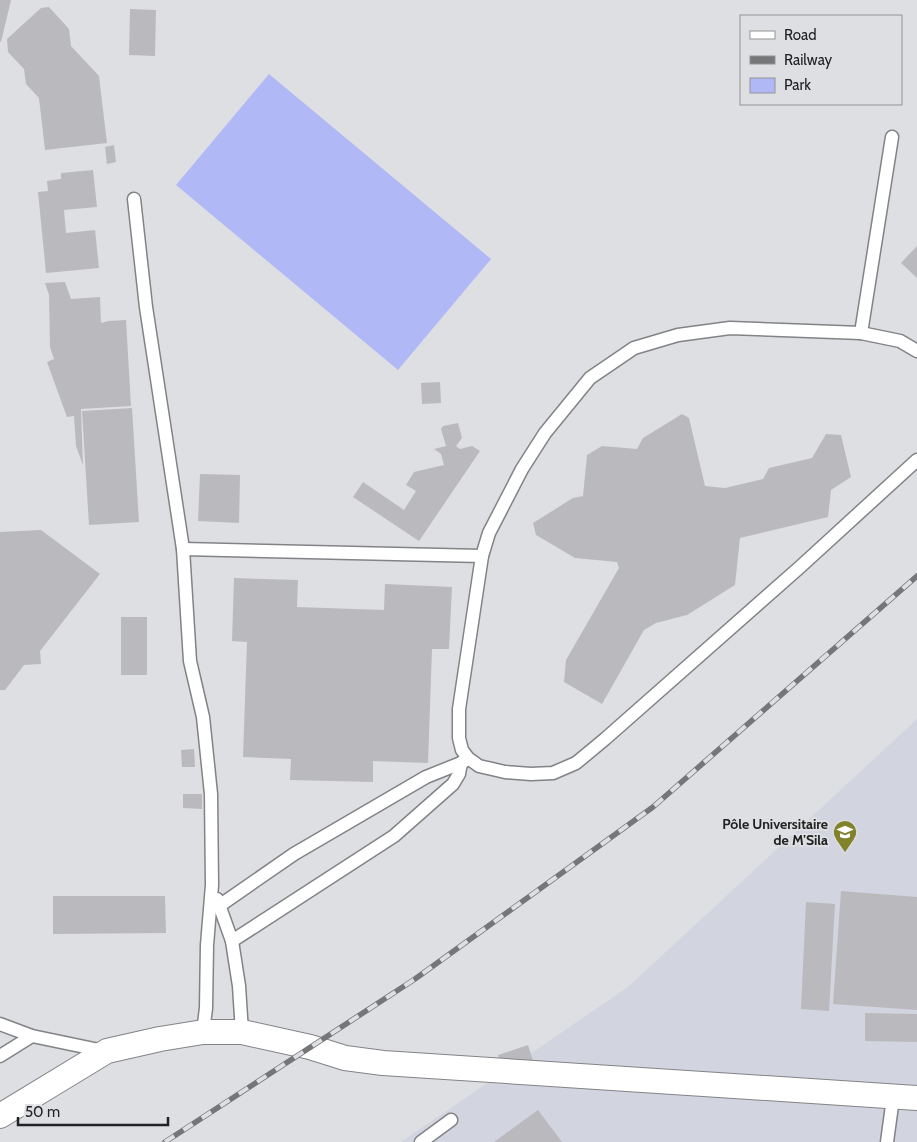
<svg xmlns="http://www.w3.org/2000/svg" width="917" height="1142" viewBox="0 0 917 1142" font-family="Cabin,sans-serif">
	<rect width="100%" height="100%" fill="#dedfe3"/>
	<path fill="#d2d4df" d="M917,719V1142H401L628,987Z"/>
	<path fill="#b1b8f6" d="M269,74L491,259L398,370L176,185Z"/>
	<g fill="#bababe">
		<path d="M0,0H11L1,42L0,41Z"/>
		<path d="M49,7L69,29L71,46L99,76L107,143L45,150L39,98L26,84L24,69L8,52L7,39L41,8Z"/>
		<path d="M130,9L156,10L155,56L129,55Z"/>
		<path d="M114,145L116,162L107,164L105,147Z"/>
		<path d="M93,170L97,207L64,210L66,233L95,230L99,268L46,273L38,192L48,191L47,181L61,179V173Z"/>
		<path d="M917,246V278L901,263Z"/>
		<path d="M65,282L71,299L100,297L101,323L109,321L126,320L131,406L81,409L83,465L76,446L74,416L67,417L47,362L54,359L50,347L49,295L45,283Z"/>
		<path d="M440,382L441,403L422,404L421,383Z"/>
		<path d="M132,408L139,522L89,525L82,411Z"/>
		<path d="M682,414L689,418L705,486L725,488L763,479L769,468L812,458L826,434L841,435L851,477L831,490L828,517L740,538L735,585L687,615L656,623L644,630L602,704L564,682L566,660L619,568L617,562L575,558L536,535L533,523L573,498L583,496L587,455L602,446L637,449L643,438Z"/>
		<path d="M458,423L462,438L456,446L460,449L472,446L480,451L419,541L353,497L363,482L404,510L416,491L406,485L414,472L444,465L441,454L434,449L446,446L441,429L443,426Z"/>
		<path d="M200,474L240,475L239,523L198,521Z"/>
		<path d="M41,530L100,574L40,651L41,664L24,665L5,690H0V532Z"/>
		<path d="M234,578L298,580L297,607L384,610L385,584L452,587L449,649H432L428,763L373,761V782L290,780L291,759L243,757L247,642L232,641Z"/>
		<rect x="121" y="617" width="26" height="58"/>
		<path d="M194,749L195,767H182L181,750Z"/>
		<path d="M183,794H202V809L183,808Z"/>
		<path d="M841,891L917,897V1010L833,1004Z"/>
		<path d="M53,896H165L166,933L53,934Z"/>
		<path d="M806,902L835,904L829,1011L801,1009Z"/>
		<path d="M865,1013L917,1014V1042L865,1041Z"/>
		<path d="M528,1045L534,1064L504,1074L498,1055Z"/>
		<path d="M538,1110L562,1142H494Z"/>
	</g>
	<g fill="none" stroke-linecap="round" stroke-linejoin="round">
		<g stroke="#828386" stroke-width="15">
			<g id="service">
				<path d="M134,199L146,307L183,549L190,661L203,717L211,794L212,885L207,945L206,1008L203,1032"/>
				<path d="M861,333L892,137"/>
				<path d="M917,351L900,341L861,333L730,328L678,335L634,348L590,378L545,433L522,469L489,533L482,556L459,709V738L462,750L468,758L479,766L505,772L531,774L553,773L576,763L605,739L800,567L917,460"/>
				<path d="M183,549L482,556"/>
				<path d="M217,899L232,941L239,986L242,1032"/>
				<path d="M219,906L294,854L426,777L461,763L466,760"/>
				<path d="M232,941L394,836L453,784L459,774L461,763"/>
				<path d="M0,1024L32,1036L104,1051"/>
				<path d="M0,1056L32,1036"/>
				<path d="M421,1142L451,1120"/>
				<path d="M887,1142L893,1098"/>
			</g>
		</g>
		<g stroke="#828386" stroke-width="26">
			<path id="minor" d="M0,1116L107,1051L160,1039L203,1032H242L310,1047L345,1058L383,1063L917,1098"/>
		</g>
		<use href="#service" stroke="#fff" stroke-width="12"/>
		<use href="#minor" stroke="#fff" stroke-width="24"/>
		<g stroke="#757678" stroke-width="5.5">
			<path id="rail" d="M165,1142L415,979L653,807L917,576"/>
		</g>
		<use href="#rail" stroke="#dedfe3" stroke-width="4" stroke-dasharray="11" stroke-linecap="butt"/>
	</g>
	<defs>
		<g id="university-pin" transform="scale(1.25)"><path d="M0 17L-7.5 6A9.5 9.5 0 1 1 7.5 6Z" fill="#81822c" stroke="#dedfe3"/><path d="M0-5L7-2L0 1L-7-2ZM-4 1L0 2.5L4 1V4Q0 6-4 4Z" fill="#fff"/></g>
	</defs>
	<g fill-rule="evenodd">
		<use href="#university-pin" x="845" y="832"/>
	</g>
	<g text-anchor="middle" stroke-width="4" stroke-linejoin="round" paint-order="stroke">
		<g font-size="14" font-weight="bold" fill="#222223" stroke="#dedfe3" text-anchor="end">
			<text x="828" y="829">Pôle Universitaire<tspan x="828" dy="16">de M'Sila</tspan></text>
		</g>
	</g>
	<rect x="740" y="15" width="162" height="90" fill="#dedfe3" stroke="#939396"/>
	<rect x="750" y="31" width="25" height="8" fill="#ffffff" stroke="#939396"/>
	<text x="784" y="40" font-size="15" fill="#222223">Road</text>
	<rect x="750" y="56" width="25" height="8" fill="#757678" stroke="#939396"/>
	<text x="784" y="65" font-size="15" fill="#222223">Railway</text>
	<rect x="750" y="78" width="25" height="15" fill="#b1b8f6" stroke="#939396"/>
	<text x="784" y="90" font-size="15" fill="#222223">Park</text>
	<path d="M18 1117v8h150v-8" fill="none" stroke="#222223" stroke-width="2.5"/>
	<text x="25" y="1117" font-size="15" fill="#222223" stroke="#dedfe3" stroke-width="4" paint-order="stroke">50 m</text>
</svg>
